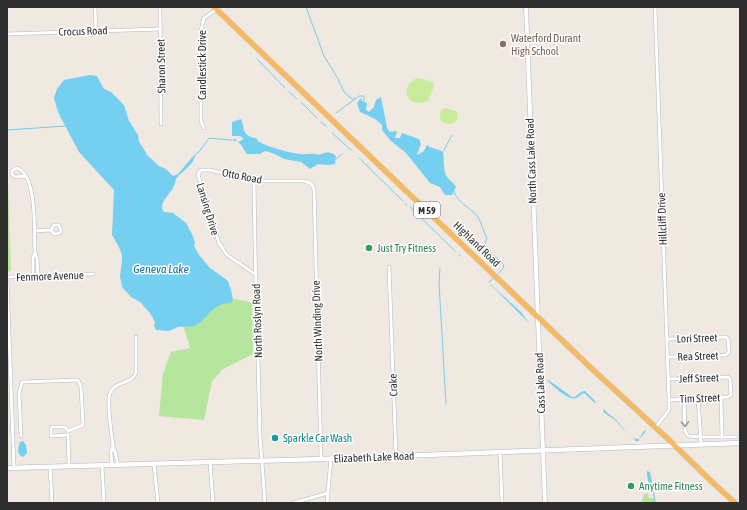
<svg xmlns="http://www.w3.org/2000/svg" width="747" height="510" viewBox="0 0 747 510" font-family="'Asap Condensed',sans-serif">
	<rect width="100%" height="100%" fill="#efe9e1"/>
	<g fill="#b6e59e">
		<path d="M7,155L11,271L7,272Z"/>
		<path d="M215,294L252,303L253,354L223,369L212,381L204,420L159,416L163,374L171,352L190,348L182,321Z"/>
		<path d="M648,493L649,498H654L655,503H641L644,494Z"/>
	</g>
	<g fill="#c9ec9a">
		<path d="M418,78L433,82L434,86L428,101C405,110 399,84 418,78Z"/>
		<path d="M447,108L457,112C462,129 432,128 442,109Z"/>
	</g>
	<g fill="#75cff0">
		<path d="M90,75L97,76L104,89L111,92L124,105L129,121L138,135L139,142L145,151L147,155L159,166L166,169L173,176L178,174L195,154C194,166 182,170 176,179C175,181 175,185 173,188C169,195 162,199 162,209L164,212L173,213L186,223L192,234L195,242L194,246L199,255L209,267L228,281L231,290L233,300L231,303L222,304L215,308L209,313L201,322L194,326L178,327L169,331L156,330L154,326L155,322L150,313L140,302L131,297L122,287L120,276L122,261V255L118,245L112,235L114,190L79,152L58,112L54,98L57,89L64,80Z"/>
		<path d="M381,97L387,128L390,132L397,131L395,138H400L402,133L419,139L421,144L417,154V155L424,151L427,145C433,150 438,148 443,152C444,158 443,173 447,177C450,181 453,182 456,187L452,195H445L440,187L430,183L406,153L391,141L382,130V125C375,118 369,116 360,112L357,103L361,98L362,101L367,103L366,110L369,112L374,107L376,100Z"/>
		<path d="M241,119C245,128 241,136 256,138L259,142C272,148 286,152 300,154C306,155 313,152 319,155C325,152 331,151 336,156L335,164L329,165L318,164L310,169L301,162L284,159L277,155L269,152L265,151L260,154H247C242,148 242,141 231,140L235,139L238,142L244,139L240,136H232V122Z"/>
		<path d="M488,282L521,312L529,323Z"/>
		<path d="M547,379L572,397C577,398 579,391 585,391L596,402L595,403L584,393C581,394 579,397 576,398C569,401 553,386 548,381Z"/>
		<path d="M604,409C607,414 613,416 616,420C623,427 629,439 639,439L644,431L646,430L644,434L639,439V441H635V439C627,434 622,428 616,421C612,417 606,415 603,411Z"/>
		<path d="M23,441L26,445L27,453L23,457C16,455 18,447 20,442Z"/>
		<path d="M647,471L650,472L656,503H655C654,492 646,482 647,471Z"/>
	</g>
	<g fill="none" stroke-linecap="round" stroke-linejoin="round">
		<g stroke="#75cff0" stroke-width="1">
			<path d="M306,7L324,56L337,77L344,92L352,99H355"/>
			<path d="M257,59L285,88"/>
			<path d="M289,92L297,99"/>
			<path d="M301,102L317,118"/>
			<path d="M336,113L359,96H364V101"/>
			<path d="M321,122L326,126"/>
			<path d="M7,130L66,126"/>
			<path d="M332,133L351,150"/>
			<path d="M443,152L452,135"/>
			<path d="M195,155L200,151L209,138L231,140"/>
			<path d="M359,158L403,201"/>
			<path d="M336,159L342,154"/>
			<path d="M454,192C458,203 471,208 478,217C482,223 483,232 487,238L485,244L487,249L504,265L503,268L498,274"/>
			<path d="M405,204L407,205"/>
			<path d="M410,207L455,251"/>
			<path d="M459,255L461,256"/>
			<path d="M440,268L439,283L446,404"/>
			<path d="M489,282L494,278"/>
		</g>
		<g stroke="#b4b7c1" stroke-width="4">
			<g id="minor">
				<path d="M95,7L96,31"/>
				<path d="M160,7L161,124"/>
				<path d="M655,7L669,400V410L656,427"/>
				<path d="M7,34L160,29"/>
				<path d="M204,128L201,121V33L202,26L204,18L220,7"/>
				<path d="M25,176L15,177L12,174V171L16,168C38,172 34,235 35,253L37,258L38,276"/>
				<path d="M254,181L255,246L260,436L265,503"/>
				<path d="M34,231L51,230L54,225H59L61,230L60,233L54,234L51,230"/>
				<path d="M389,267L396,456"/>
				<path d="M255,274L227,255L219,243L199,178L198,174L201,170H210L254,181H304C310,182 312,184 314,189L321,459"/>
				<path d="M33,276V257L35,253"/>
				<path d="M7,277L93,274"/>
				<path d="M7,278L14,468"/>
				<path d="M667,339L726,337L728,339L729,352L726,355L668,357"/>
				<path d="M668,379L728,377L730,379L731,395L728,397L669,400"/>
				<path d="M698,398L701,444"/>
				<path d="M721,398L722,437"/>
				<path d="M684,399L685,431L688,436L703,437H736"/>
				<path d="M68,434L69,466"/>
				<path d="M21,436L19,394L22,382L78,380L81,387L83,425L68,431L65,427H52L51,429V436L68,435"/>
				<path d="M500,451L502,503"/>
				<path d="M210,462L213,503"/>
				<path d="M154,464L158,503"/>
				<path d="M102,465L104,503"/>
				<path d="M112,465L111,452L113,446"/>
				<path d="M118,465L115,452L113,446C112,435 106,403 110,393C111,390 114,388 116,386C124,381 132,382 136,373V337"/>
				<path d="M50,467L52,503"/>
				<path d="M293,503L328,493"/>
				<path d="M327,503L331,458"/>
			</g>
		</g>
		<g stroke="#b4b7c1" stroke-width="5">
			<path id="tertiary" d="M526,7L545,503"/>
		</g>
		<g stroke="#b4b7c1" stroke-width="5.5">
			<path id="secondary" d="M7,468L321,459L740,443"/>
		</g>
		<g stroke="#c9c9c9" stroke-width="6">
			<path id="trunk" d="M214,7L590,367L666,437L710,480L735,503"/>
		</g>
		<use href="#minor" stroke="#fff" stroke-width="3"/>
		<use href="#tertiary" stroke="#fff" stroke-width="4"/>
		<use href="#secondary" stroke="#fff" stroke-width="4.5"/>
		<use href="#trunk" stroke="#f8ba60" stroke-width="5"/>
	</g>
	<defs><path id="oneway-chevron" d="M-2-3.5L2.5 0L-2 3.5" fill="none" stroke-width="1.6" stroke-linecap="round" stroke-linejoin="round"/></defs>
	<use stroke="#969696" href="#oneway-chevron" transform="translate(685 424) rotate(88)"/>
	<circle fill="#8d6e63" stroke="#fff" stroke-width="1.5" cx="503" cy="44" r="4"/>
	<g fill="#2e9e5b" stroke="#fff" stroke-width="1.5">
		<circle cx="369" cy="248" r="4"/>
		<circle cx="631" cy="486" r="4"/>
	</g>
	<circle fill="#0f9aa8" stroke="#fff" stroke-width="1.5" cx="275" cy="438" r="4"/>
	<g text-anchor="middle" stroke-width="3" stroke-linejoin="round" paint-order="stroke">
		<rect fill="#fff" stroke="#6d6d6d" stroke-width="1" x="414" y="202" width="26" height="16" rx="3"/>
		<g font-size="10" font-weight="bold" fill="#2e2e2e">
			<text x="427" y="214">M 59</text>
		</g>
		<g font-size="11" fill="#2e2e2e" stroke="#fff">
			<text transform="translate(83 31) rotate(-2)" y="4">Crocus Road</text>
			<text transform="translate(202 65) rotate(-90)" y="4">Candlestick Drive</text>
			<text transform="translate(161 66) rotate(-91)" y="4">Sharon Street</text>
			<text transform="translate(531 161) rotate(-92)" y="4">North Cass Lake Road</text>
			<text transform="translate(242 176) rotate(11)" y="4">Otto Road</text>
			<text transform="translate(208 209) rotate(73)" y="4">Lansing Drive</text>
			<text transform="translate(662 219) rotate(-92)" y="4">Hillcliff Drive</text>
			<text transform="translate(477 244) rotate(44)" y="4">Highland Road</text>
			<text transform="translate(50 276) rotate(-2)" y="4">Fenmore Avenue</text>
			<text transform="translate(257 321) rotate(-92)" y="4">North Roslyn Road</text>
			<text transform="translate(317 321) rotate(-92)" y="4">North Winding Drive</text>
			<text transform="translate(697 338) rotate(-2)" y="4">Lori Street</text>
			<text transform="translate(698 356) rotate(-2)" y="4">Rea Street</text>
			<text transform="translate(699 378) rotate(-2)" y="4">Jeff Street</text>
			<text transform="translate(540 383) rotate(-92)" y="4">Cass Lake Road</text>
			<text transform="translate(393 385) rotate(-92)" y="4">Crake</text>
			<text transform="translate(700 398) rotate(-2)" y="4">Tim Street</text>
			<text transform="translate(374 457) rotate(-2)" y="4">Elizabeth Lake Road</text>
		</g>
		<g font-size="11" fill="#785e54" stroke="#fff" text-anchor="start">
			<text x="511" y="42">Waterford Durant<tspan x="511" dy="13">High School</tspan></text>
		</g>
		<g font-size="11" fill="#27864d" stroke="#fff" text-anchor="start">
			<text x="377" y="252">Just Try Fitness</text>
			<text x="639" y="490">Anytime Fitness</text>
		</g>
		<g font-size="11" fill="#0d838f" stroke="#fff" text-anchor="start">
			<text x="283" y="442">Sparkle Car Wash</text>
		</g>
		<g font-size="12" font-style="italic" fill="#0d6fa3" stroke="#fff">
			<text x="161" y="273">Geneva Lake</text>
		</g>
	</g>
	<rect width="747" height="510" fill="none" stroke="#2e2e2e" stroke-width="16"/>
</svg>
